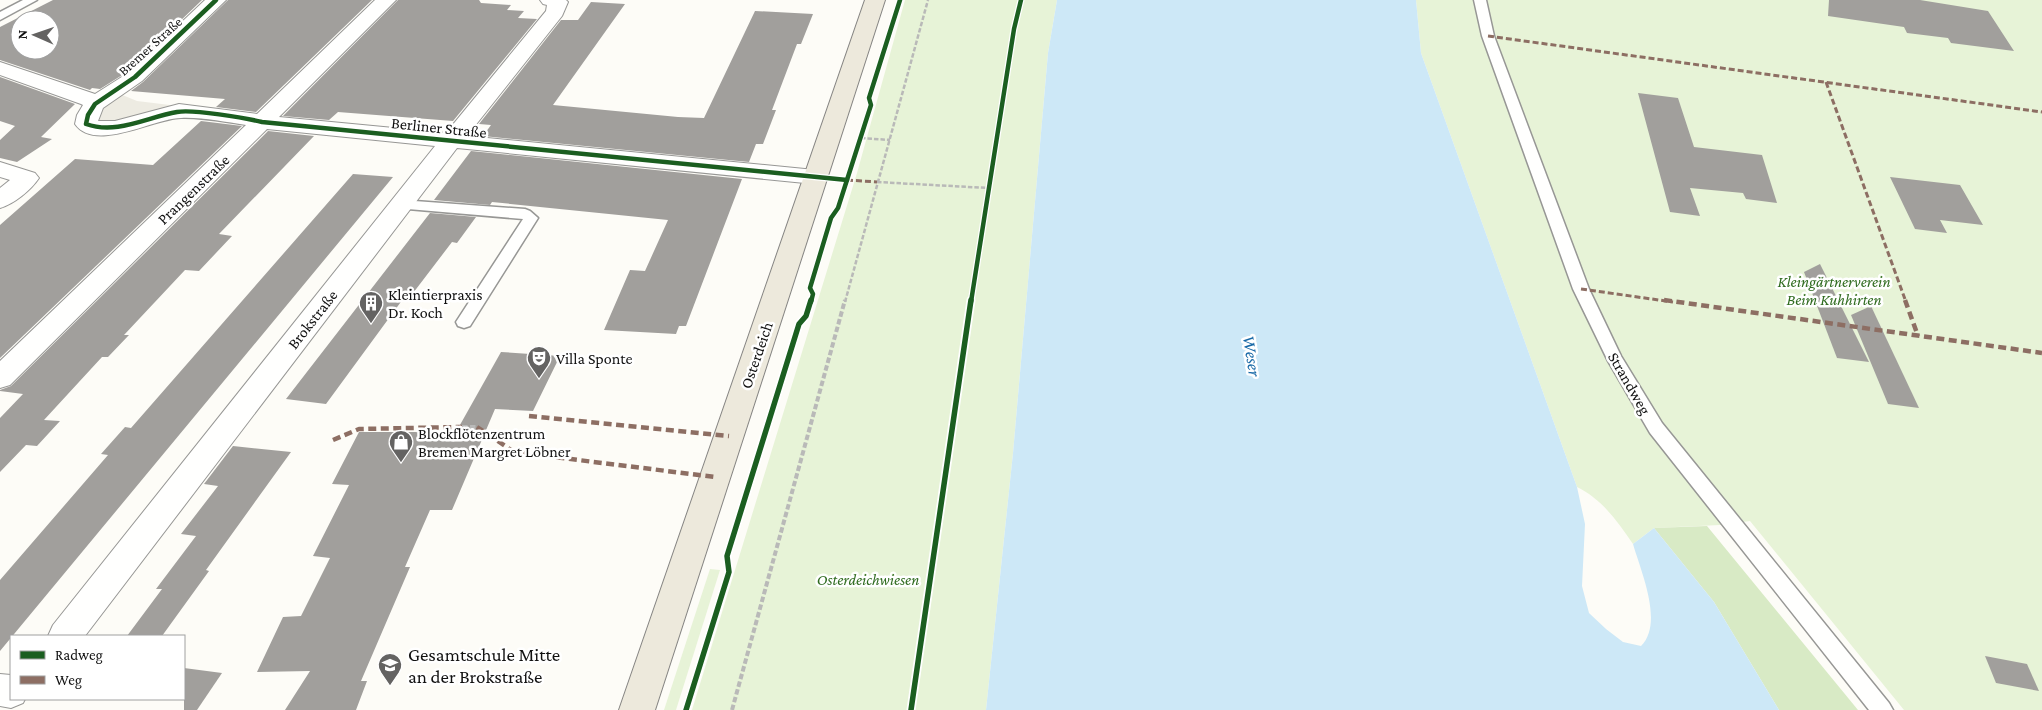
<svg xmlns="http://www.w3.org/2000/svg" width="2042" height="710" viewBox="0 0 2042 710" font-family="'Crimson Pro',serif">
	<rect width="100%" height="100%" fill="#fdfcf7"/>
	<g fill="#e7f3d7">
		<path d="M905,0H1057L1048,53L1013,453L986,710H692L857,173Z"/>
		<path d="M1416,0H2042V710H1904L1750,521L1720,525L1654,528L1633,544C1618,522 1602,499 1577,487L1421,53Z"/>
		<path d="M710,569L720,570L676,710H664Z"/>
	</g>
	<path fill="#d8eac5" d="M1707,526L1858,710H1779L1714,602L1654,528Z"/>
	<path fill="#edebe2" d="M115,92L137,101L178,106L97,128L88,115Z"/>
	<path fill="#cde8f7" d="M1057,0H1416L1421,53L1577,487L1585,524L1582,586L1589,613L1606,629L1623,642L1641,646C1664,623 1641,572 1633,544L1654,528L1714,602L1779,710H986L1013,453L1048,53Z"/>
	<g fill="#a19f9c" fill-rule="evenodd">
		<path d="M53,0H202L127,72L100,89L92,88L90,90L0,60V27ZM20,20H50V50H20Z"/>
		<path d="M228,0H372L256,112L216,107L225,99L131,91L143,82Z"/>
		<path d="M398,0H479L481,3L511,5L507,10L524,11L518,18L537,19L453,121L338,112L329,120L283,116Z"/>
		<path d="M1829,0H1920L1988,11L2014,51L1951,43L1948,38L1907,33L1904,27L1828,16Z"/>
		<path d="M591,2L625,4L553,105L678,117L704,118L755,11L813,14L801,44H797L772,110H776L763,144H756L749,162L483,136L491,125L479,124L561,20H578Z"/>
		<path d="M0,77L75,104L41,137L52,139L17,162L0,158V140L15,126L0,121Z"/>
		<path d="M1638,93L1678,98L1694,147L1762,155L1777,203L1746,199L1743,193L1690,188L1700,216L1670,212Z"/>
		<path d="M201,121L242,126L0,358V225L75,159L153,165Z"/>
		<path d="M268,131L314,136L219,234L232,236L199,271L185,270L124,335H129L108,357H102L44,420L60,421L37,446L26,445L0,472V418L23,394L0,391V390L11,386Z"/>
		<path d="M471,151L742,179L686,326H679L676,334L604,330L630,270L645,271L668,220L492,202L490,205L434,200Z"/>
		<path d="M353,174L393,177L0,651V580L108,455L101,454L125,427L131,428Z"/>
		<path d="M1890,177L1960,185L1983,225L1940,220L1947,233L1915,229Z"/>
		<path d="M430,213L476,217L457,243L452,242L407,301L403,299L326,404L286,399Z"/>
		<path d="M1820,264L1869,362L1837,358L1804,272Z"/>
		<path d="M1871,306L1919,408L1888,404L1851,315Z"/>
		<path d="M501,352L560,356L533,411L495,409L452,510H430L405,567H410L361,681H367L356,710H285L310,671L257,672L283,617L301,616L330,558L313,556L349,485L332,484L359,432H456Z"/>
		<path d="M233,446L291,452L206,570L209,571L162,636H127L162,589H156L196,536L181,534L218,486L204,484Z"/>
		<path d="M1985,656L2027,664L2039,691L1996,683Z"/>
		<path d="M184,668L222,673L197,710H184Z"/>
	</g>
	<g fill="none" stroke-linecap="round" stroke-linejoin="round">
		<g stroke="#979795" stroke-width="3">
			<g id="lane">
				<path d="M23,0H37L0,20V12Z"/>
				<path d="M1474,0H1486L1494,36L1589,289L1621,356L1662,423L1889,703L1893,710H1869L1650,433L1608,361L1573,289L1482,36Z"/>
				<path d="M401,200L525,209L530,211L538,218L470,326L464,328L458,326L456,322L523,219L396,208L394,205L396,202Z"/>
			</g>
		</g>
		<g stroke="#979795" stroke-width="2">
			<g id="street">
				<path d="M205,0H226L142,81L103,108L98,121H115L179,104L257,114L375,0H396L279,117L446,133L546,11L547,5L543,4L540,0H566L568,2L562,16L467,136L815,170L823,172L827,177L823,182L815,184L457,148L85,636H48L53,625L435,146L267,129L10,385L0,388V361L246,125C224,122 202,117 181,118C155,118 95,153 75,124L77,115L83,105L81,104L0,75V62L95,94L128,73Z"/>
				<path d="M0,162L35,173L39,178C31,190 14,204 0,208V188L10,180L0,177Z"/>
				<path d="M0,674L11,675V699H25L23,703L11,708L0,706Z"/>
			</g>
		</g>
		<g stroke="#858482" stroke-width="2">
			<path id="primary" d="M865,0H885L655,710H619Z"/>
		</g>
		<g stroke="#b9b9b8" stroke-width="2.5" stroke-dasharray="4.5 2" stroke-linecap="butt">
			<path d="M861,138L890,140"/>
			<path d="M877,182L988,188"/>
			<path d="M845,302L928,0"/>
			<path d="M971,302L1014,29L1021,0"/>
		</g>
		<g stroke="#b9b9b8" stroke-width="4" stroke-dasharray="5.5 2.5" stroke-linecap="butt">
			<path d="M462,427H477"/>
			<path d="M732,710L845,300"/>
			<path d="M911,710L971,300"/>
		</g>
		<use href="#lane" fill="#fffffe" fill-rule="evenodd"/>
		<use href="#street" fill="#fffffe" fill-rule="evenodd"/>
		<use href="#primary" fill="#ede9dc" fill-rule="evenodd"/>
		<g stroke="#8d6e63" stroke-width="3" stroke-dasharray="6 3" stroke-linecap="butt">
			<path d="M1488,36L2042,112"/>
			<path d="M1826,82L1906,302"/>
			<path d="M847,180L877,182"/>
			<path d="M1581,289L1673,302"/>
		</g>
		<g stroke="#8d6e63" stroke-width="4.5" stroke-dasharray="8 4.5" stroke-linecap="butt">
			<path d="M1664,300L2042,353"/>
			<path d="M1905,300L1918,336"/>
			<path d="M529,416L729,436"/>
			<path d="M477,427L514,452L715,477"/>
			<path d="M333,440L359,429L462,427"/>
		</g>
		<g stroke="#fff" stroke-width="7">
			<g id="cycleway-far1">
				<path d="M216,0L135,77L95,104L88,115L86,124C117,135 147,117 177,112C193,109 245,118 262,122L847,180"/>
				<path d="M811,302L813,294L810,288L831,218L838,208L871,105L869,98L900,0"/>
				<path d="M971,302L1014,29L1021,0"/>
			</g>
		</g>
		<g stroke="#fff" stroke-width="9">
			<g id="cycleway">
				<path d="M686,710L729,572L727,556L799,324L806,316L811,300"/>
				<path d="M911,710L971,300"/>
			</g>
		</g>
		<use href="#cycleway-far1" stroke="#1b5e20" stroke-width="4.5"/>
		<use href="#cycleway" stroke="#1b5e20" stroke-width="5.5"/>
	</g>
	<defs>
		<g id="building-pin" transform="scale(1.25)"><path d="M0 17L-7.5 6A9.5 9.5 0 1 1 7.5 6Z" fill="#646362" stroke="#fff"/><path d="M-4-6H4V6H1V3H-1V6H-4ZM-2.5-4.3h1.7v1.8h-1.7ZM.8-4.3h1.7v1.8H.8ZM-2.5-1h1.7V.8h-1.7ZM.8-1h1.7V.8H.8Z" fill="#fff"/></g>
		<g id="theatre-pin" transform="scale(1.25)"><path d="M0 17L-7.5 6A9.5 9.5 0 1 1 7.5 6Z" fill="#646362" stroke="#fff"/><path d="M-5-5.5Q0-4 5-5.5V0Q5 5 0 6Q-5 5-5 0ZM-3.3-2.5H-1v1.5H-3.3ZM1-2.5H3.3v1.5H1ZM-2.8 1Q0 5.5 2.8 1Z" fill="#fff"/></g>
		<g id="shop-pin" transform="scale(1.25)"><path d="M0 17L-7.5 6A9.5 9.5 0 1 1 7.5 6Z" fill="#646362" stroke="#fff"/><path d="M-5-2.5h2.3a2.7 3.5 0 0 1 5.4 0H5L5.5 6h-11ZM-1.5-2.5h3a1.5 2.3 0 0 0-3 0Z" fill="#fff"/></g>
		<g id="school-pin" transform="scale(1.25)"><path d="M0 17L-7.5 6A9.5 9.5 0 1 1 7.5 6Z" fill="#646362" stroke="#fff"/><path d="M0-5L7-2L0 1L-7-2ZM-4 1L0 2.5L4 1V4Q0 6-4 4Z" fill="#fff"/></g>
	</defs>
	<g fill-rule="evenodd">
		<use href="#building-pin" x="371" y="303"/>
		<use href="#theatre-pin" x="539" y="358"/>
		<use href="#shop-pin" x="401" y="442"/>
		<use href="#school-pin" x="390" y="665"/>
	</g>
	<g text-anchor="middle" stroke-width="5" stroke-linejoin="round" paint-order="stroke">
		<g font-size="14" fill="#111" stroke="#fff">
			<text transform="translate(150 46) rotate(-42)" y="5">Bremer Straße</text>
		</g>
		<g font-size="16" fill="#111" stroke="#fff">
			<text transform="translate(439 127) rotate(6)" y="6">Berliner Straße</text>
			<text transform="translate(193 189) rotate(-44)" y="6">Prangenstraße</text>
			<text transform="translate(312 319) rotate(-52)" y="6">Brokstraße</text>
			<text transform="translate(756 355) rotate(-71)" y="6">Osterdeich</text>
			<text transform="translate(1630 383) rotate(60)" y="6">Strandweg</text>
		</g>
		<g font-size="16" font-style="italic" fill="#2f6b1f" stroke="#fff">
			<text x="1834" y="287">Kleingärtnerverein<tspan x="1834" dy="18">Beim Kuhhirten</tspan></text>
			<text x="868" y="585">Osterdeichwiesen</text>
		</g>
		<g font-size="16" fill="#111" stroke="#fff" text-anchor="start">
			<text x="388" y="300">Kleintierpraxis<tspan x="388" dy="18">Dr. Koch</tspan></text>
			<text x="556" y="364">Villa Sponte</text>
			<text x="418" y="439">Blockflötenzentrum<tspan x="418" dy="18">Bremen Margret Löbner</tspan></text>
		</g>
		<g font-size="18" font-style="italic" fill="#1768a6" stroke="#fff">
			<text transform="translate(1252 356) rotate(81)" y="6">Weser</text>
		</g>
		<g font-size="19" fill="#111" stroke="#fff" text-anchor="start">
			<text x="408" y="661">Gesamtschule Mitte<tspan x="408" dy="22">an der Brokstraße</tspan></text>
		</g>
	</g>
	<rect x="10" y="635" width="175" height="65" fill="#ffffff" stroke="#a0a0a0"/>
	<rect x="20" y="651" width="25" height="8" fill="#1b5e20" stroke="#a0a0a0"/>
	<text x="55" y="660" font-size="15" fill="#111111">Radweg</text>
	<rect x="20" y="676" width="25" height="8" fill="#8d6e63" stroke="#a0a0a0"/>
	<text x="55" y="685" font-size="15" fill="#111111">Weg</text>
	<g transform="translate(35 35) rotate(272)"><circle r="24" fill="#ffffff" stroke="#a0a0a0"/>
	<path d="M0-4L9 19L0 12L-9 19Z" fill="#646362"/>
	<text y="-8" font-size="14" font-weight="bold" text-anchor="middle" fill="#111111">N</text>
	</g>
</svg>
